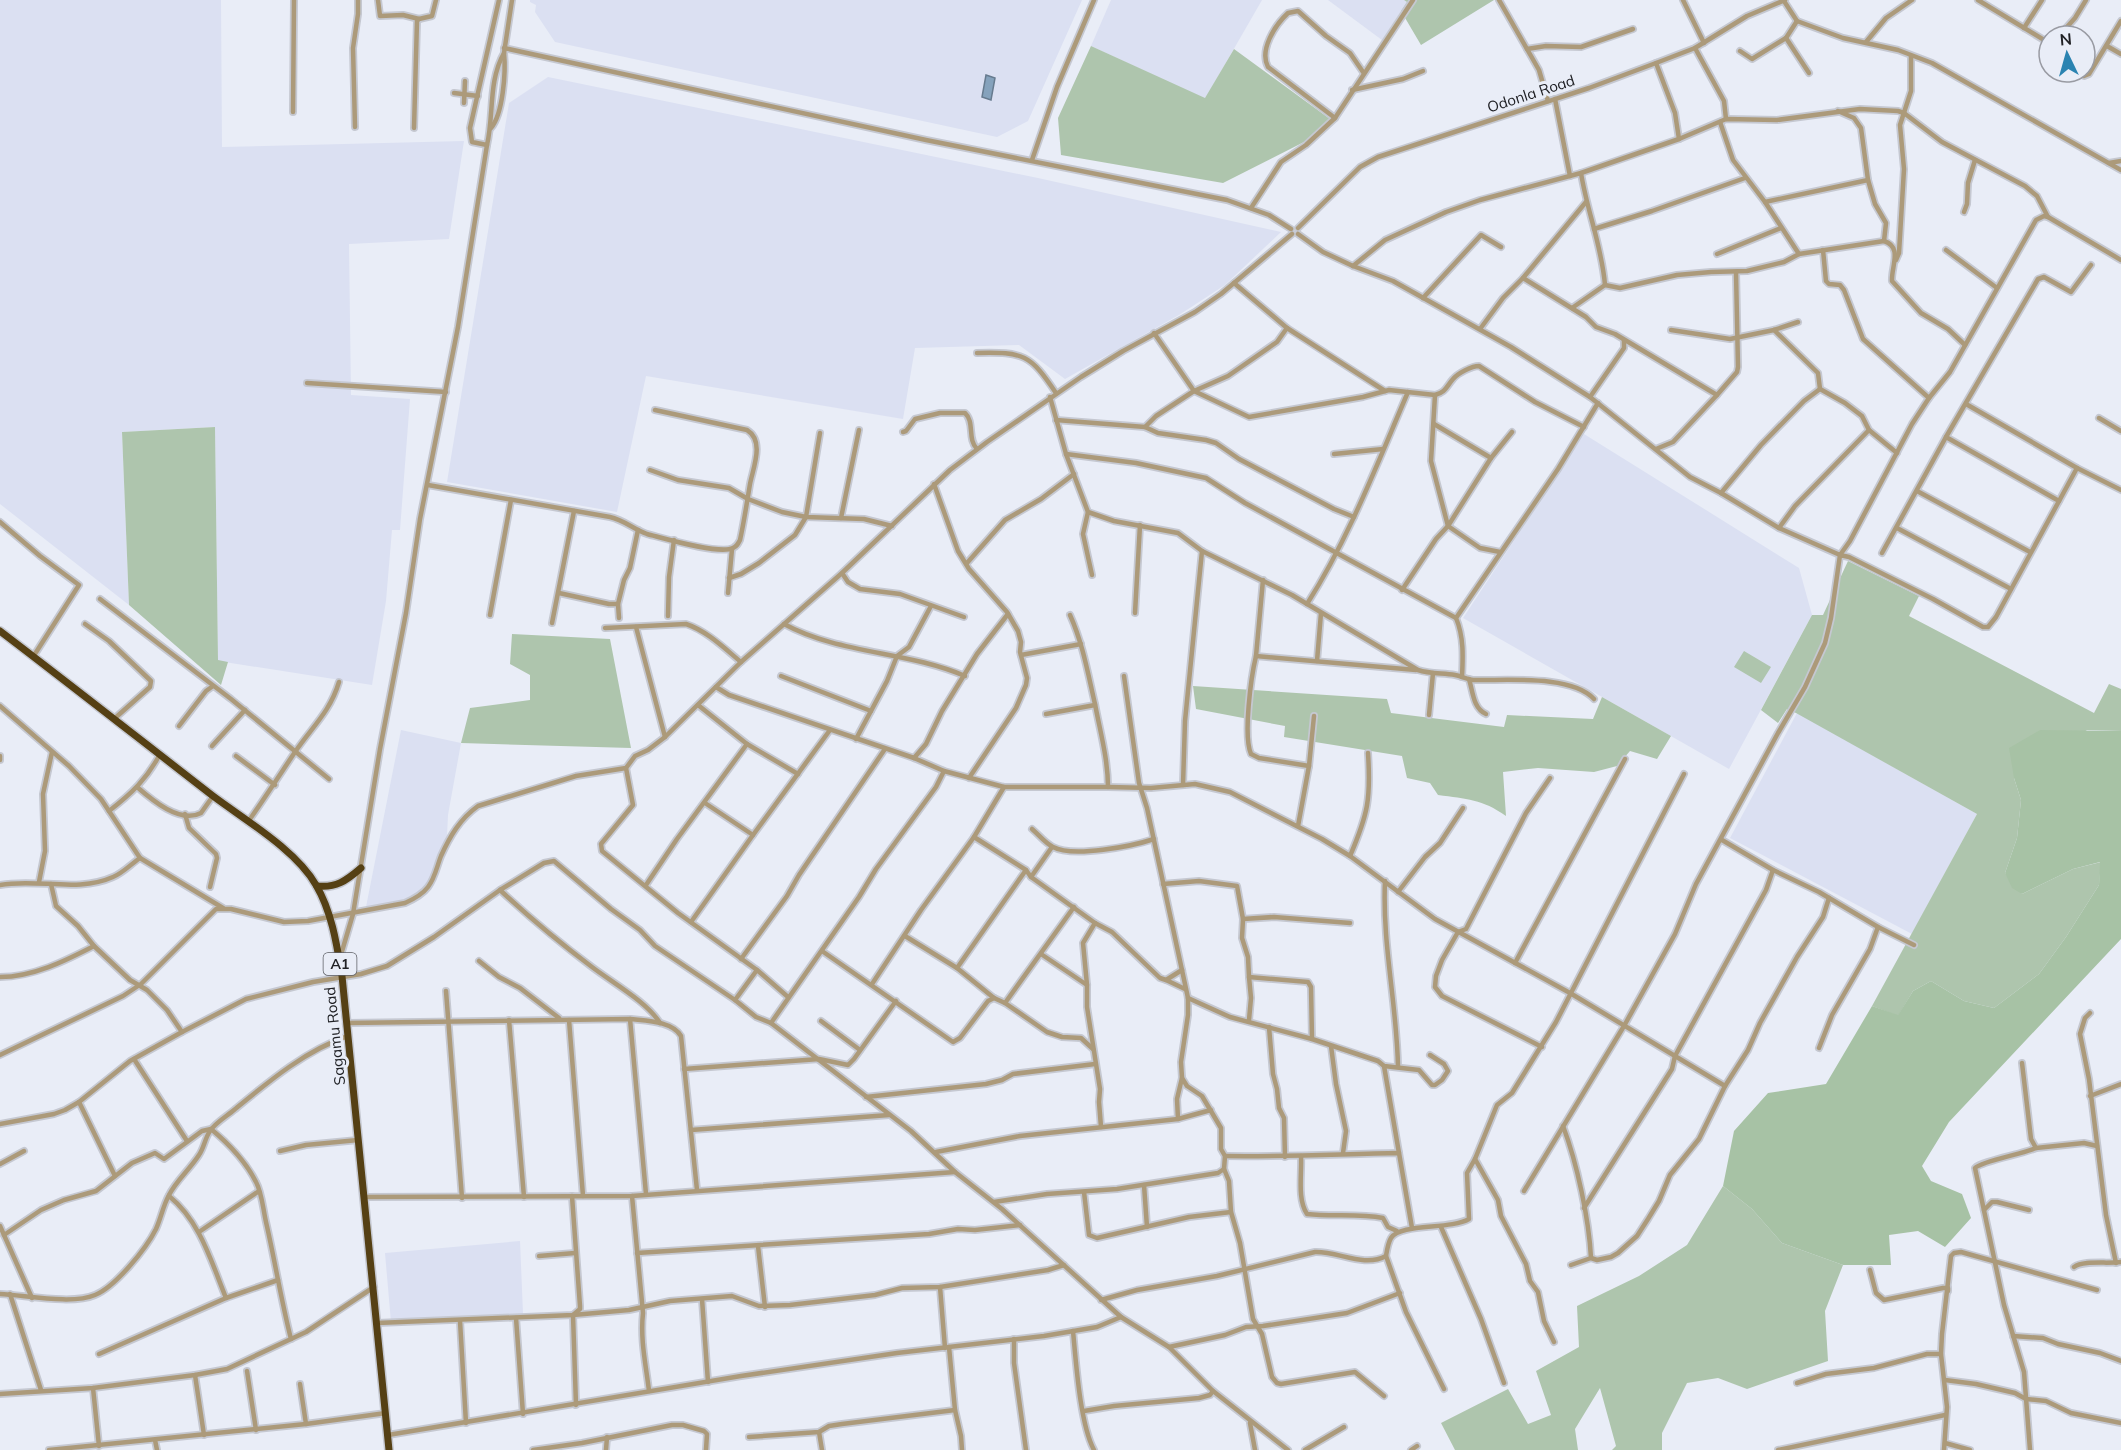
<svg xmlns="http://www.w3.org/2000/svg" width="2121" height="1450" viewBox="0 0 2121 1450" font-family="Mulish,sans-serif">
	<rect width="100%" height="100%" fill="#e9edf7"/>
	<g fill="#dbe0f2">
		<path d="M0,0H221L222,147L464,141L449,239L349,244L351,395L410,399L400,530H392L386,601L372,685L218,661L215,427L122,432L129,605L0,504Z"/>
		<path d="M530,0H1082L1028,121L997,137L555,42L535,12L536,5L530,2Z"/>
		<path d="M1111,0H1262L1205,99L1091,46Z"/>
		<path d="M1328,0H1404L1407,2L1382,40Z"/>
		<path d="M548,77L1038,178L1281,232L1225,285L1179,315L1065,379L1019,345L915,348L903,419L646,376L617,512L447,482L509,103Z"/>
		<path d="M1584,434L1799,568L1812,615L1729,769L1463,618Z"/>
		<path d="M1797,713L1977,814L1912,934L1730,838Z"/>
		<path d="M401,730L461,743L448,815L447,836L426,887L405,903L365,912Z"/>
		<path d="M520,1241L523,1314L391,1322L385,1253Z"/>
	</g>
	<g fill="#aec5ad">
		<path d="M1404,0H1494L1421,45L1401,11L1407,2Z"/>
		<path d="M1091,46L1205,98L1234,49L1330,119L1306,141L1223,183L1061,155L1058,118Z"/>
		<path d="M215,427L218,660L228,662L221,685L129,605L122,432Z"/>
		<path d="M1848,561L1919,596L1909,616L2094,713L2109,684L2121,689V731L2087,730L2014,778L2021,800L2017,838L2005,873L2022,894L2073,869L2101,862L2099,885L2066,937L2039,974L1994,1008L1964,1001L1931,981L1913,991L1898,1016L1872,1006L1977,814L1796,713L1787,709L1778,723L1761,710L1812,615H1823Z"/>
		<path d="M512,634L610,639L631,748L461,743L470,708L530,700V675L510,664Z"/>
		<path d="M1744,651L1771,667L1761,683L1734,667Z"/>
		<path d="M1193,686L1387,699L1391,713L1504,727L1507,715L1593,719L1602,697L1671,736L1657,759L1630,751L1617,766L1594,772L1538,768L1503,772L1506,816C1482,799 1467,799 1438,795L1430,783L1407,778L1402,756L1284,737L1285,726L1196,709Z"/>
		<path d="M1723,1186L1752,1209L1782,1243L1843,1265L1825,1311L1828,1361L1747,1389L1718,1378L1687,1383L1662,1433V1450H1612L1616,1446L1600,1388L1575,1429L1578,1450H1455L1441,1423L1508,1389L1528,1424L1551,1415L1536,1371L1579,1347L1577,1306L1639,1276L1687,1245Z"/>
	</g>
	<path fill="#a7c2a5" d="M2040,730L2121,731V939L1949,1122L1922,1166L1931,1181L1962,1194L1971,1218L1945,1247L1918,1231L1889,1235L1891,1265H1843L1782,1243L1752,1209L1723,1186L1734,1131L1768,1093L1826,1084L1872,1006L1898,1015L1913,991L1931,981L1964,1001L1994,1008L2039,974L2066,937L2099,885L2100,862L2073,869L2022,894L2012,888L2005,873L2017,838L2021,800L2014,778L2009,748Z"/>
	<path fill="#85a2bc" stroke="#677b8f" stroke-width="1.5" d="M986,75L995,78L991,100L982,97Z"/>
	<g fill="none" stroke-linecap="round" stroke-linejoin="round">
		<g stroke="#c5c8d1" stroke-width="8">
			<g id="minor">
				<path d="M378,0L380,16L403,15L419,19"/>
				<path d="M1499,0L1539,70L1548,101"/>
				<path d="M1683,0L1704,43"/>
				<path d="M1978,0L2049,43"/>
				<path d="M1784,1L1797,21L1843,38L1898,50L1932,63L2121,170"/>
				<path d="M1797,21L1786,38L1809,73"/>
				<path d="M2024,28L2042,0"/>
				<path d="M2059,36L2075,18L2086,0"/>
				<path d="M1866,42L1886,18L1912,0"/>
				<path d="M2107,46L2121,54"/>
				<path d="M504,48L926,140L1227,200L1269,215L1291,229"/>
				<path d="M1695,48L1724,101L1726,119"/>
				<path d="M1527,49L1546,46L1581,47L1633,29"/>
				<path d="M1740,51L1752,59L1786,38"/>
				<path d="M1656,63L1675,113L1679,139"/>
				<path d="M2076,72L2084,76L2089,74L2121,21"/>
				<path d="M1352,90L1403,79L1423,71"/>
				<path d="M454,93L478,96"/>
				<path d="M1555,99L1570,176"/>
				<path d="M464,103L465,81"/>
				<path d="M1838,111L1854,118L1861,128L1868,180L1875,204L1886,223L1884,241"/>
				<path d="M293,112L294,0"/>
				<path d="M1335,118L1268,67C1259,50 1275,25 1288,13L1298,11L1326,36L1350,53L1363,72"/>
				<path d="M1720,122L1733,160L1765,202L1799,254"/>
				<path d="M355,127L353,48L358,14V0"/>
				<path d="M414,128L417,21L419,19L432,16L436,0"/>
				<path d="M491,128C503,114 506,72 504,53"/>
				<path d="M487,145L472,142L470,128L499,0"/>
				<path d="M1032,160L1057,87L1094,0"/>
				<path d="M2109,163L2121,161"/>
				<path d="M1581,173C1587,211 1602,247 1605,285"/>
				<path d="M1765,202L1868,180"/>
				<path d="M1251,208L1281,162L1306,145L1335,118L1413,0"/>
				<path d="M1964,212L1967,204L1968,183L1975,160"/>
				<path d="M1298,228L1360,167L1378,157L1589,88L1656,63L1695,48L1747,16L1785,0"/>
				<path d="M1594,229L1652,211L1745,178"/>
				<path d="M1298,234L1323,252L1353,266L1393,281L1511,347L1590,397L1690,477L1721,493L1779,528L1840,555L1850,541L1912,424L1929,398L1950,372L2036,220L2044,216L2048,217L2121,260"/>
				<path d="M1823,250L1826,281L1829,284L1840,285L1844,290L1863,339L1929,398"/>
				<path d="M1946,250L1997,288"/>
				<path d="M1717,254L1781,228"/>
				<path d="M1896,260L1899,253L1904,169L1900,125L1911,91V56"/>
				<path d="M1353,266L1385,240L1446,212L1480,200L1581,173L1679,139L1726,119L1777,120L1860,109L1898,111L1904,113L1942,142L2025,186L2037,196L2048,217"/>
				<path d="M1523,278L1586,317L1596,327L1615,334L1717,395L1737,372L1738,367L1736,272"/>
				<path d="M1234,283L1287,328L1385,391"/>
				<path d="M1423,298L1481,235L1501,247"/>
				<path d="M1572,308L1605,285L1620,288L1677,275L1711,272L1747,271L1784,262L1799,254L1884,241C1903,247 1891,267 1892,281L1921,313L1948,329L1965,345"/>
				<path d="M1480,329L1503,298L1523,278L1586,202"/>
				<path d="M1671,330L1730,339L1774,330L1798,322"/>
				<path d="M1774,330L1818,373L1820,389"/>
				<path d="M1154,333L1194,391L1249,417L1363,397L1389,390L1435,395C1446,392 1446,387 1453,379C1458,373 1472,366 1479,366L1535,402L1584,427"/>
				<path d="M977,353C1024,352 1030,354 1056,393"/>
				<path d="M307,383L446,392"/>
				<path d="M1435,395L1431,461L1448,526L1480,548L1500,552"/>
				<path d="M1050,397L1066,454L1088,512L1114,521L1178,533L1202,551L1292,595L1418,670C1430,674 1442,673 1455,675C1461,676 1466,679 1473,680C1504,681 1571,674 1594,699"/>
				<path d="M1590,397L1624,348V340"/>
				<path d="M1966,404L2077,468L2121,490"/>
				<path d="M2099,418L2121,431"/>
				<path d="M1056,420L1145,427L1158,433L1206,440L1216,443L1239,459L1334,509L1354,517"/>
				<path d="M1434,424L1491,458"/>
				<path d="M1145,427L1156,416L1194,391L1228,376L1277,342L1287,328"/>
				<path d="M903,432L906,431L915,419L940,413H965C975,422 967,439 977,449"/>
				<path d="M1946,437L2059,501"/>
				<path d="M1656,449L1673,442L1717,395"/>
				<path d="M1066,454L1136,463L1206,478L1245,503L1456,618"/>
				<path d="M1334,454L1383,449"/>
				<path d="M650,470L678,480L729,488L748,499L782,512L806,517L864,519L892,526"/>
				<path d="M934,484L958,551L969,569L1007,612L1018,631L1021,642L1020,652L1027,678L1026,685L1016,708L969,778"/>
				<path d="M428,485L610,517C624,520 633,529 647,534C663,538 719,555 733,548C737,546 738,544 740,540C744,522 747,502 750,484C753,468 765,441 747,430L655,410"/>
				<path d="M1917,491L2030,552"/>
				<path d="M1721,493L1761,445L1804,401L1820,389L1845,403L1862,416L1869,430L1897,453"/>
				<path d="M1088,512L1083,534L1092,575"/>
				<path d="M841,518L859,430"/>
				<path d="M0,522L40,556L79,585L33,657"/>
				<path d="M1779,528L1795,506L1869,430"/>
				<path d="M1897,528L2011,589"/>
				<path d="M1882,553L1946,437L2038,279L2044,277L2071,292L2091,265"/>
				<path d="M967,563L1005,520L1041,499L1074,474"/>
				<path d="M842,573L848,582L860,589L900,594L964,617"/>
				<path d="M729,578L741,574L759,563L795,535L806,517L820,433"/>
				<path d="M1263,580L1256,656L1416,670"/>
				<path d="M1402,590L1436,539L1448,526L1491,458L1512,432"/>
				<path d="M559,593L609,604H618"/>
				<path d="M728,593L732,549"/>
				<path d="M100,599L231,699L329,779"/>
				<path d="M1307,604C1349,538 1377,464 1408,392"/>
				<path d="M1135,613L1140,525"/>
				<path d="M490,615L511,500"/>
				<path d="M1070,615C1083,644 1088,674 1095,704C1100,731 1108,759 1108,787"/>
				<path d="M668,616L669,577L674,540"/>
				<path d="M619,618L618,604L624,580L630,568L638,530"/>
				<path d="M552,623L574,511"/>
				<path d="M85,624L109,641L151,681L150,687L114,719"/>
				<path d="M784,624C839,654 907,651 965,676"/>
				<path d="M636,627L665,737"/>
				<path d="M605,628L686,624C707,631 724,648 741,662"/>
				<path d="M1021,655L1081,644"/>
				<path d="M1256,656C1251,677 1243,736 1251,754L1259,758L1309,766"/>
				<path d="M1317,661L1321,613"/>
				<path d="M781,676L871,711"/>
				<path d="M1124,676L1139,783L1147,808L1188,998V1015L1181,1062L1182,1078L1187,1086L1202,1096L1221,1128V1149L1225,1156L1224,1169L1229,1181L1231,1212L1240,1243L1253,1319L1262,1334L1272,1377L1277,1383L1281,1384L1355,1372L1384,1396"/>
				<path d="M1462,677C1463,657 1464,637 1456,618L1558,469L1598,403"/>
				<path d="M1469,679C1473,692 1473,708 1486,714"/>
				<path d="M716,687L729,695L914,758L944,771L1004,787H1108L1151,788L1195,784L1230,792L1322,839L1350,856L1435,919L1570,993L1725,1086"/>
				<path d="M698,705L747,744L798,774"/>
				<path d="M0,706L69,766L101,799L140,858L223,908"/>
				<path d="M1046,714L1095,705"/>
				<path d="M1429,715L1433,673"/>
				<path d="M179,726L206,691L213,686"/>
				<path d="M856,739L887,681L897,656L909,647L931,606"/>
				<path d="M212,746L245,710"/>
				<path d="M236,756L275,785"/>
				<path d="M914,758L926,744L942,711L977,654L1008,614"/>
				<path d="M0,760V756"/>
				<path d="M626,768L633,805L601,844L602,851L678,913L757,970L788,997"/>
				<path d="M1183,785L1185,721L1202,551"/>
				<path d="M137,787C152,800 180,824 201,813L213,796"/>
				<path d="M705,803L753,835"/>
				<path d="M109,811C131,794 147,779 160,754"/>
				<path d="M185,814L189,828L216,854L217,858L210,887"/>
				<path d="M248,822C264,799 279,776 295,752C312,727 330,712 339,682"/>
				<path d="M1298,826L1309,766L1314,716"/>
				<path d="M1032,829C1039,835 1045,843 1053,847C1073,858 1133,846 1154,839"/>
				<path d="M974,837L1026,870L1031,877L1095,923L1112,932L1160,978L1166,980L1182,970"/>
				<path d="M1722,840L1773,870L1819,892L1878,927L1914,945"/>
				<path d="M1350,856C1368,814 1371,799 1368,753"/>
				<path d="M1031,877L1052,847"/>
				<path d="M1385,881C1382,944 1397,1005 1398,1067"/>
				<path d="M39,882L45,851L43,794L52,752"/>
				<path d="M51,884L56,906L78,926L94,946L130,980L147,990L167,1010L182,1032"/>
				<path d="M1163,884L1199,881L1237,886L1243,919L1242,938L1248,957L1249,977L1251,998L1249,1020"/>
				<path d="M0,885C37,878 77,893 113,877C123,873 131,864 140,858"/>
				<path d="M646,885L677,839L747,744"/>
				<path d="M500,890C530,918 560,943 592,967C613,983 647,1002 660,1023"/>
				<path d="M1398,892L1425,857L1440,843L1463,808"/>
				<path d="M1243,919L1274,917L1350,923"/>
				<path d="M691,922L753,835L830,730"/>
				<path d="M1095,923L1083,943L1087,985V1007L1100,1089L1099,1102L1101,1127"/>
				<path d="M905,936L957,968L994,998L1005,1003L1074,907"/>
				<path d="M822,951L953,1042L960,1038L988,1001L994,998"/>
				<path d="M1041,954L1087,985"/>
				<path d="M340,958L353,914L380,749L406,613L420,519L458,327L487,145C494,116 488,81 504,53L512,0"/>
				<path d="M741,959L787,896L799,875L885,749"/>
				<path d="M479,961L499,977L520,988L559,1018"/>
				<path d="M1515,963L1625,759"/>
				<path d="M957,968L1026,870"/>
				<path d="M0,977C33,977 65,961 94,946"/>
				<path d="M1249,977L1308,982L1311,987L1312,1039"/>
				<path d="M1166,980L1185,989"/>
				<path d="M872,984L921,910L974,837L1004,787"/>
				<path d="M446,991L462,1198"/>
				<path d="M1188,998L1230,1017L1312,1039L1378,1061L1384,1066L1419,1070L1432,1085H1435L1442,1080L1448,1071L1444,1064L1430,1055"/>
				<path d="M735,1000L757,970"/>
				<path d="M1005,1003L1047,1032L1062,1037L1081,1038L1093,1049"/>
				<path d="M2090,1013L2085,1018L2080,1034L2089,1079L2106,1215L2116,1263"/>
				<path d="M630,1019L646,1194"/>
				<path d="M509,1020L524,1197"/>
				<path d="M569,1020L583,1196"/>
				<path d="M821,1021L860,1050"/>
				<path d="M348,1023L630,1019C646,1021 672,1021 681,1036L697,1190"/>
				<path d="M771,1023L859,897L876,869L936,787L944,771"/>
				<path d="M1269,1027L1273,1074L1277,1089L1279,1108L1284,1118L1285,1157"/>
				<path d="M1331,1046L1336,1084L1346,1131L1343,1153"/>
				<path d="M1542,1047L1442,996L1435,987L1436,976L1442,960L1458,932L1466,929L1526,813L1550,778"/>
				<path d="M1819,1048L1832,1015L1870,949L1878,927"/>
				<path d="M0,1055L123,996L141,984L216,909H231L284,922L308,921L405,903C414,899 422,895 428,887C435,878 437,866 441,856C450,836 460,819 478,806L576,776L626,768L635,756L648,750L665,737L741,662L842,573L950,470L987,442L1081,377L1123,351L1195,312L1221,294L1292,234"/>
				<path d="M134,1059L187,1141"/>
				<path d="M2022,1063L2031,1139L2036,1148L2084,1143L2097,1146"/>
				<path d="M1384,1066L1399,1153"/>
				<path d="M684,1069L819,1059L848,1065L854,1059L896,1001"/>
				<path d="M2090,1096L2121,1084"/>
				<path d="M866,1097L986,1084L1002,1080L1013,1074L1095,1064"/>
				<path d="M79,1102L115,1176"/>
				<path d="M1178,1119L1177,1099L1182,1078"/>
				<path d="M0,1124L54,1114L65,1110L79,1102L130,1061L182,1032L246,999L313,982L361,974L387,966L434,937L500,890L544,863L554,861L611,909L640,930L655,946L735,1000L756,1017L771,1023L911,1131L955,1172L1002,1209L1121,1317L1169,1347L1213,1391L1288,1450"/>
				<path d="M1563,1126C1577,1163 1589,1219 1591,1258"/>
				<path d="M691,1130L889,1115"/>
				<path d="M280,1151L306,1145L358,1140"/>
				<path d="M936,1152L1020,1136L1178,1119L1211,1110"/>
				<path d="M1225,1156C1283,1157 1341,1154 1399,1153L1412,1228"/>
				<path d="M1301,1156C1302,1174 1297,1199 1307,1214C1332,1217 1358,1213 1383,1218L1388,1227L1397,1231"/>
				<path d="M0,1164L24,1151"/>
				<path d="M1144,1185L1147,1227"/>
				<path d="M1524,1191L1624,1026L1675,934L1696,884L1778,733L1805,687L1825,643L1831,618L1840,555L1849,557L1933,599L1983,627H1988L1996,617L2077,468"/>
				<path d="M1084,1192L1089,1235L1097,1238L1189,1217L1231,1212"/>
				<path d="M169,1196C200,1221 211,1261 226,1298"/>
				<path d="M572,1196L580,1306V1309L573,1315L576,1405"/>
				<path d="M632,1196L643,1313C640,1340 646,1365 649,1391"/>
				<path d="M364,1197L632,1196L955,1172"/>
				<path d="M994,1202L1047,1194L1117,1189L1218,1173L1224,1169"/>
				<path d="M1584,1208L1672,1069L1675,1056L1766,890L1773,870"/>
				<path d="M1984,1210L1992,1202H1997L2029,1210"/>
				<path d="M0,1226L32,1298"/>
				<path d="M1441,1227L1481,1319L1504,1383"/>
				<path d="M199,1232L259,1191"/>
				<path d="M4,1235L41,1210L64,1200L96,1191L132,1163L155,1153L164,1159L202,1131L211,1129C229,1144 245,1160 256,1182C262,1193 263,1209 266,1222C275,1261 281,1300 291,1339"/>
				<path d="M758,1246L765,1307"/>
				<path d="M637,1253L929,1234L958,1229L975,1230L1020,1225"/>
				<path d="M539,1256L575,1253"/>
				<path d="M1386,1256L1406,1312L1444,1389"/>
				<path d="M1571,1265L1591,1258L1597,1260L1611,1257L1618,1253L1637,1236L1648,1219L1659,1201L1670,1175L1699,1139L1725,1086L1748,1050L1760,1023L1797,957L1823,917L1829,898"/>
				<path d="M2074,1267C2084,1260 2107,1264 2121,1262"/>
				<path d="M1870,1270L1876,1293L1884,1300L1943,1288H1948V1291"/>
				<path d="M940,1287L945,1348"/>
				<path d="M0,1294C25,1295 72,1305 95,1295C115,1287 146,1249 156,1229C161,1218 163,1206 169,1195C176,1181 190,1169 199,1155C204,1148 205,1138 210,1131C215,1123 227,1116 234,1110C268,1082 306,1050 348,1036"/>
				<path d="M10,1294L41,1390"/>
				<path d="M702,1299L708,1382"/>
				<path d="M1101,1300L1137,1290L1217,1276L1315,1252C1338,1251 1364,1268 1386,1256C1387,1250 1388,1243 1391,1238C1400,1223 1450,1230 1469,1219L1467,1173L1475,1159"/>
				<path d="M516,1318L523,1414"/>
				<path d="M460,1321L466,1423"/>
				<path d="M377,1323L573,1315L629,1310L670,1301L732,1296L759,1306L790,1305L875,1295L902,1288L940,1287L1048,1270L1064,1265"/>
				<path d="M1073,1331C1076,1362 1080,1424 1094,1450"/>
				<path d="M2013,1336L2043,1338L2058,1344L2100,1353L2121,1361"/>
				<path d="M1014,1339V1363L1026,1450"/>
				<path d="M1554,1342L1544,1321L1538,1292L1530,1281L1526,1264L1501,1216L1498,1200L1475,1159L1497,1105L1512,1093L1556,1022L1684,774"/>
				<path d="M949,1347L955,1410L961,1436L962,1450"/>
				<path d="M1169,1347L1225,1335L1246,1327L1263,1326L1347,1313L1400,1293"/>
				<path d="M99,1354L226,1298L278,1280"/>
				<path d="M247,1371L256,1430"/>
				<path d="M195,1375L204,1435"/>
				<path d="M1945,1380L1976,1384L2015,1393L2026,1399L2046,1401L2071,1413L2121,1423"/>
				<path d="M1797,1383L1826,1374L1874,1368L1927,1354H1941"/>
				<path d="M300,1384L306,1424"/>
				<path d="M93,1388L99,1446"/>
				<path d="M0,1394L93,1388L195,1375L227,1369L306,1332L374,1287"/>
				<path d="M1084,1411L1114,1406L1199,1398L1210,1395L1213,1391"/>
				<path d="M1250,1423L1255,1450"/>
				<path d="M819,1432L822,1450"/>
				<path d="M388,1435L741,1376L897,1353L1044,1336L1097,1327L1121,1317"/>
				<path d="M749,1437L819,1432L829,1426L842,1424L955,1410"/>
				<path d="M155,1440L157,1450"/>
				<path d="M1945,1443L1970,1450"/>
				<path d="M49,1450L306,1424L386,1413"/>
				<path d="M533,1450L582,1443L672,1425H683L704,1431L707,1434L706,1450"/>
				<path d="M606,1450L607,1437"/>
				<path d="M1305,1450L1344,1427"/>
				<path d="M1411,1450L1417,1446"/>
				<path d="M1778,1450L1945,1415"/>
				<path d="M1944,1450L1947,1407L1941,1354L1942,1334L1951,1256L1954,1253L1961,1252L2097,1290"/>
				<path d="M2030,1450L2024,1372L2004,1305L1975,1168C1982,1161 2023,1154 2036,1148"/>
			</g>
		</g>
		<g stroke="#c5c8d1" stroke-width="10">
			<g id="highway">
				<path d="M0,631C71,685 142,741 213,796C245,820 296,850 316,885C332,912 337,946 342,976L389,1450"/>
				<path d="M317,886C336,888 346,881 361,868"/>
			</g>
		</g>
		<use href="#minor" stroke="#ac9a7a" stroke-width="4.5"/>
		<use href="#highway" stroke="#554014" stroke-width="7"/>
	</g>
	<g text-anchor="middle" stroke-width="6" stroke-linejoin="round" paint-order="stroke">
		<rect fill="#e9edf7" stroke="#5c5e64" stroke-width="1.5" x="323.5" y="953" width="33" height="22" rx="4.5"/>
		<g font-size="14" font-weight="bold" fill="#202125">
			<text x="340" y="969">A1</text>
		</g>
		<g font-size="15" fill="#202125" stroke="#e9edf7">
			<text transform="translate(1531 94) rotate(-18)" y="5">Odonla Road</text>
			<text transform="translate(335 1036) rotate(-96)" y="5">Sagamu Road</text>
		</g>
	</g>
	<g transform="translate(2067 54) rotate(355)"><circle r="28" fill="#e9edf7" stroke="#999ba3" stroke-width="1.5"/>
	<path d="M0-4.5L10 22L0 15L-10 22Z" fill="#2a83b1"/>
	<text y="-9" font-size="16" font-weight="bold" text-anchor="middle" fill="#202125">N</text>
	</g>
</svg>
